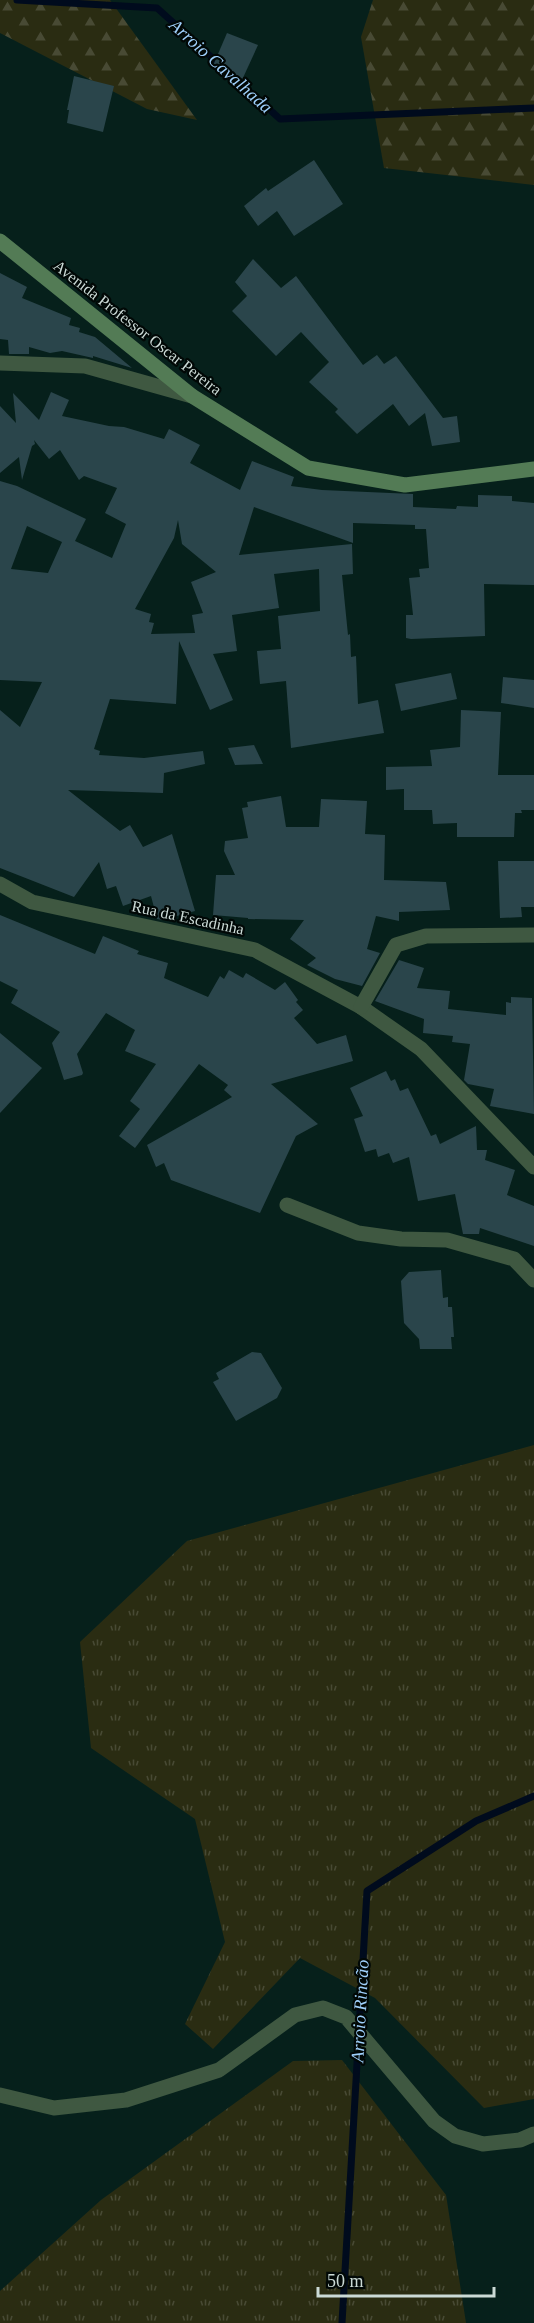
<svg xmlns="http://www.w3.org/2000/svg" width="534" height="2323" viewBox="0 0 534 2323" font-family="'Times New Roman',serif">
	<defs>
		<pattern id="grass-tufts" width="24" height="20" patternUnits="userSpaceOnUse" patternTransform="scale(1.5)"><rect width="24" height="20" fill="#2a2c12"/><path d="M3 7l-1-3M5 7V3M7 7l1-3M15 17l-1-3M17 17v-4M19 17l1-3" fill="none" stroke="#484a34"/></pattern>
		<pattern id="forest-firs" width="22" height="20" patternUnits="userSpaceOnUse" patternTransform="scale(1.5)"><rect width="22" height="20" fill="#2a2c12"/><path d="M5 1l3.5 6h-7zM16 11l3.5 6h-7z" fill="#484a34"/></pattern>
	</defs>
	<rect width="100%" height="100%" fill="#06201b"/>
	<g fill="url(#grass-tufts)">
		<path d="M534,1445V2099L484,2108L375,1998L300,1958L213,2049L185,2024L225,1942L195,1819L91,1748L80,1642L187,1541Z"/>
		<path d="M342,2060L446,2195L466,2323H0V2291L101,2200L293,2061Z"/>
	</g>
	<g fill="url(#forest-firs)">
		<path d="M0,0H110L197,120L147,109L0,33Z"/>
		<path d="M373,0H534V185L384,168L361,37Z"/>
	</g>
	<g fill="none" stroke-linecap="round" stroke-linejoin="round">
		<g stroke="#000b1d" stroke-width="7">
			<path d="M17,0L157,8L280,119L534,108"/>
			<path d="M342,2323L367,1891L476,1821L534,1796"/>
		</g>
	</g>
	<g fill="#2a454b" fill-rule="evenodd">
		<path d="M227,33L258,45L242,80L212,68Z"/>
		<path d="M74,76L114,86L103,132L67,123L69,110H67Z"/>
		<path d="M314,160L343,204L294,236L277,211L258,226L244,206L266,188L268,191Z"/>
		<path d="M253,259L281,288L296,276L363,365L377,355L384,364L396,356L443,418L457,416L460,442L432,446L425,413L409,426L393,404L357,434L335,412L338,409L309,382L329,362L301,332L276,356L232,311L247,296L235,282Z"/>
		<path d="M0,273L27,287L22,298L71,318L69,325L80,328L79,332L95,337L132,368L93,356V358L62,351L50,353L29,347V354H9L8,340L0,339Z"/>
		<path d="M51,392L69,400L62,416L109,426L124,427L164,439L169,429L200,445L190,463L240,490L252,461L294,477L291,486L322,490L413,494V507L456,509L457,506L478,507V495L512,496V501L534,503V585L484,584L485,636L411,639L406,638V615H413L409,578L420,577L419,569L429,568L426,529H415V525L353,523V543L254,507L239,555L352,544L353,574L342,575L348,635L350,634L351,657L356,656L358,704L378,700L384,733L291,748L286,681L260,684L257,651L281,649L278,616L320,611L319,569L274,574L279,608L232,615L237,651L213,654L233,700L210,710L179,641L176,704L110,699L94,749L100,751L99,755L144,758L203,751L205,764L164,773L163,793L68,790L120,831L130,825L143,847L172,834L195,911L162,920L157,919L151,896L123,906L116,886L107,889L99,862L74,897L0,868V710L20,727L42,682L0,680V481L17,486L86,519L75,541L112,558L126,524L105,513L117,488L84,476L79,480L60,450L49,459L34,440L35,444L32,446L22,480L19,457L0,473V406L16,423L13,393L39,420ZM178,520L182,544L216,572L191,582L203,613L192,615L195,633L151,634L154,623L149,622L151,614L135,609L174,538ZM27,526L62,542L48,573L11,569Z"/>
		<path d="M451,673L457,699L401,711L395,684Z"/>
		<path d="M503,677L534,680V708L501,703Z"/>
		<path d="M461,710L501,712L498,775H534V810H521L522,813H515L514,837H457V823L433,824L432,810H404V789L386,790V767L432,766L430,750L460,747Z"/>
		<path d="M254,745L263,764L235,765L228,748Z"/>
		<path d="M281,796L286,827H319L321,799L367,801L365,834L385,835L384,880L446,882L450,910L399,912V921L376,916L367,949L380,953L362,986L335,979L307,965L316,958L290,939L304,920L248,919V918L213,915L216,875H235L224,851L225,841L248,838L242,808L248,807L247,802Z"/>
		<path d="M498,861H534V907H521L522,917L500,918Z"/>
		<path d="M0,915L95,954L103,936L139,951L137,954L168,963L164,978L208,997L220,976L224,979L229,970L243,978L246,973L275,990L285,982L298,1000L296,1002L303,1010L294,1018L317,1044L346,1035L353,1061L271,1084L318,1124L296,1136L260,1213L171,1180L164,1163L156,1167L147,1145L232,1097L224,1090L228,1085L199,1064L135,1148L119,1136L140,1109L130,1101L156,1064L125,1051L135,1030L106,1013L77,1054L83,1073L82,1075L64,1080L52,1043L60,1032L11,1003L18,990L0,981Z"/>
		<path d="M399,960L424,968L417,988L450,991L448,1009L506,1015V1002L511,1003V997L532,998L534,1114L490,1106L494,1089L468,1084L464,1080L470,1044L452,1042L453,1036L423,1033L424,1019L375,1001Z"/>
		<path d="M0,1033L42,1068L0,1113Z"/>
		<path d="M386,1071L391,1081L395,1079L400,1091L408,1088L431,1136L436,1134L440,1144L476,1126L477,1150H487L485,1160L515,1170L507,1195L534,1206V1246L480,1228L479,1234H463L455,1194L418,1201L409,1157L393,1163L389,1153L378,1157L376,1149L365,1152L354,1119L363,1116L350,1088Z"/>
		<path d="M441,1270L443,1298L448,1297V1307H452L454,1337H451L452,1349H420L419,1339L404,1323L401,1281L409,1272Z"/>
		<path d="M252,1352L261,1353L282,1388L277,1398L236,1421L213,1382L219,1379L216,1373Z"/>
	</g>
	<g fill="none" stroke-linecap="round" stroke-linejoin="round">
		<g stroke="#3f5841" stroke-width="15">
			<path d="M0,884L32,902L255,950L361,1007L421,1049L534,1167"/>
			<path d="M361,1007L396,945L426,936L534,935"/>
			<path d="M287,1205L358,1233L401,1239L447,1240L514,1259L534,1280"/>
			<path d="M0,2095L54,2108L126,2100L219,2070L295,2015L323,2008L346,2017L434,2121L455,2136L483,2144L520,2140L534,2134"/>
		</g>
		<path stroke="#3f5841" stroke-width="15" d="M0,363L85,366L192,396"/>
		<path stroke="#537b55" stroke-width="15" d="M0,241L192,396L308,468L405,485L534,469"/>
	</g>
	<g text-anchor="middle" stroke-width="4.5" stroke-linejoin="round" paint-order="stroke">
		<g font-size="16" fill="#cbdad6" stroke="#010806">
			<text transform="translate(138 327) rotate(38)" y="6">Avenida Professor Oscar Pereira</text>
			<text transform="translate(188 917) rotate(12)" y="6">Rua da Escadinha</text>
		</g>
		<g font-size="18" font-style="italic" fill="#9ecffa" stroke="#010806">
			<text transform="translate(221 66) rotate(42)" y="6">Arroio Cavalhada</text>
			<text transform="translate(360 2011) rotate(-87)" y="6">Arroio Rincão</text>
		</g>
	</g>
	<path d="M318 2287v9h176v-9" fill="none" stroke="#cbdad6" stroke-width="3"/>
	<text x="327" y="2287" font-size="18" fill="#cbdad6" stroke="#010806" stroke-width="4.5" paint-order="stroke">50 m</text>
</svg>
